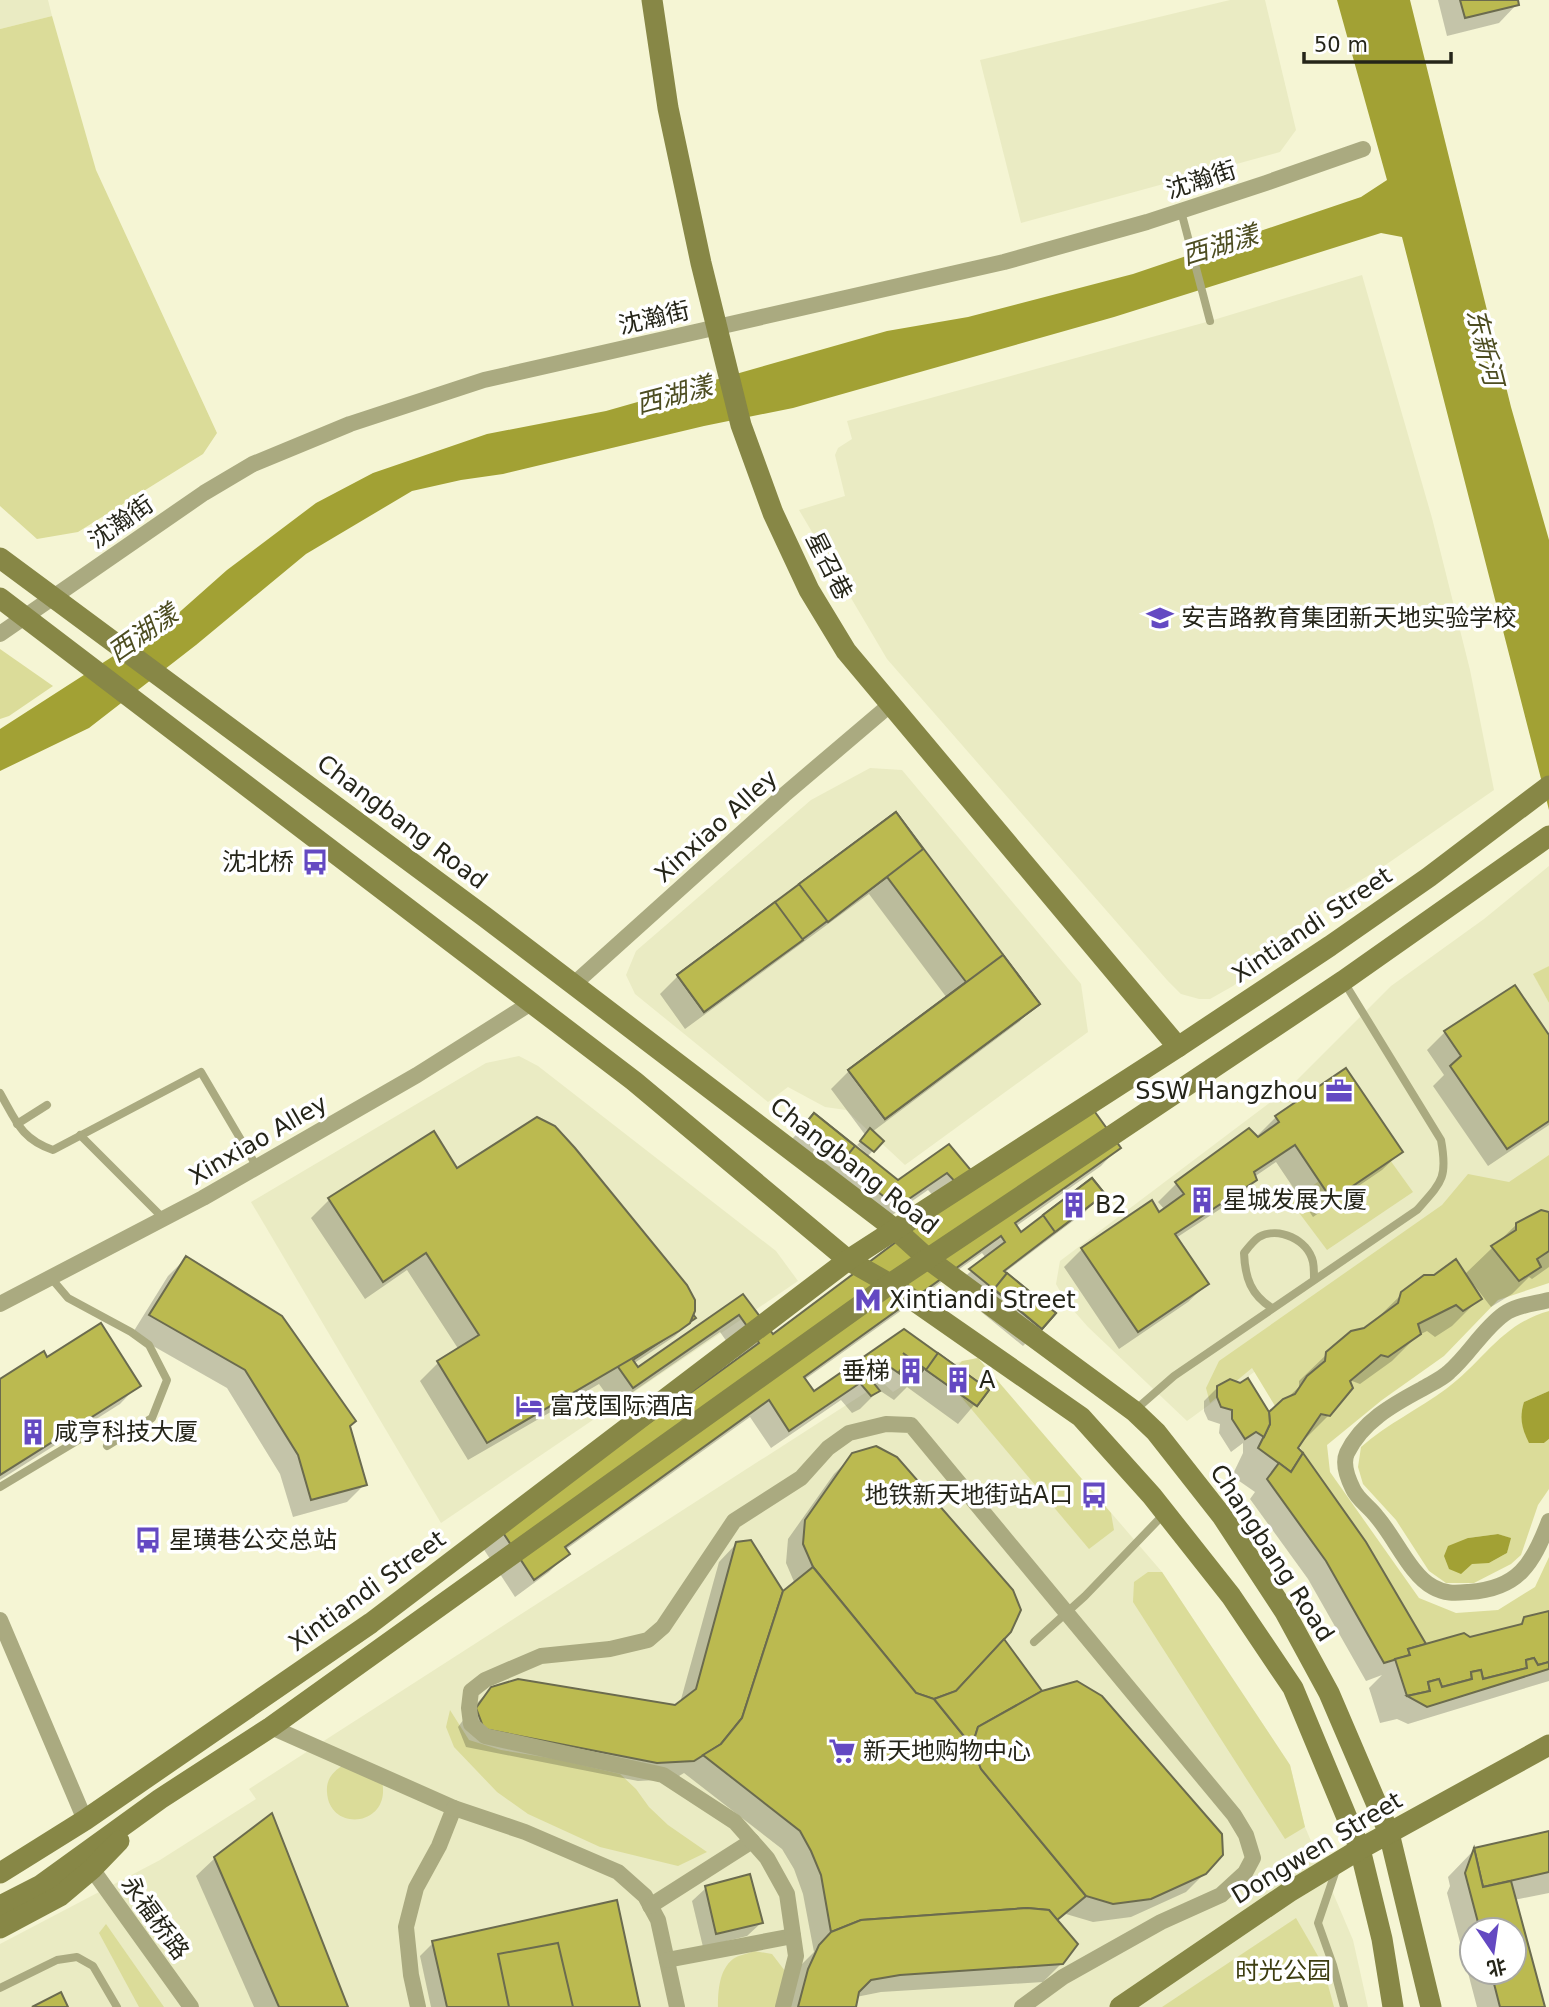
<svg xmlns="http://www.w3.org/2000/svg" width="1549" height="2007" viewBox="0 0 1549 2007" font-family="'DejaVu Sans','Noto Sans SC',sans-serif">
	<rect width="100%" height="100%" fill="#f5f5d4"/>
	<g fill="#eaebc3">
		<path d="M0,0H48L52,16L0,29Z"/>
		<path d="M1230,0H1265L1296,130L1280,152L1021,223L980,60Z"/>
		<path d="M1362,275L1432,518L1470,670L1494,790L1384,866L1320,905V921L1233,986L1210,999H1199L1181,994L1167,980L887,659L799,510L845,496L835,455L838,448L852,439L847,421L1210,321Z"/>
		<path d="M870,768L902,770L1081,984L1088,1032L905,1165L846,1110L825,1107L788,1087L768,1102L635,994L626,975L636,951L811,800Z"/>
		<path d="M1549,866V966L1534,975L1549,1003V1157L1187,1421L1088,1327L1066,1302L1056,1284L1060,1261L1288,1089L1391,986L1484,919Z"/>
		<path d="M519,1056L538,1066L776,1251L798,1281L441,1523L251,1202L486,1063Z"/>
		<path d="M978,1358L1162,1572L1290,1765L1305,1827L1353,1940L1368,2007H0V1944L160,1860L256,1799L249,1789L882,1382L893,1392L931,1368Z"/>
	</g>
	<g fill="#dbdc99" fill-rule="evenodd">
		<path d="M52,16L96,170L217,433L203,454L78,532L37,539L0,506V29Z"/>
		<path d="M0,649L53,686L9,716L0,719Z"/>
		<path d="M1549,966V1003L1533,974Z"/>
		<path d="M1549,1155V1283L1498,1300L1444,1356L1382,1400L1327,1445L1330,1472L1419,1598L1456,1613L1498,1610L1535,1587L1549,1557V1624L1429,1660L1252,1368L1210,1403L1206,1388L1219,1361L1442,1205L1468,1174L1509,1182Z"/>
		<path d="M1390,1160L1413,1192L1327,1250L1291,1202L1319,1181L1332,1200Z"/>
		<path d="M1549,1311V1391L1524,1402L1544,1443L1549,1439V1489L1538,1505L1521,1555L1511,1564L1474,1583H1446L1429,1571L1396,1520L1363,1484L1358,1467L1361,1447C1387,1424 1419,1409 1446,1389C1484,1361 1501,1324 1549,1311ZM1498,1534L1510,1538L1507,1553L1489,1563H1472L1468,1538Z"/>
		<path d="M978,1358L1111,1513L1114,1530L1089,1549L951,1385V1373L962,1361Z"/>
		<path d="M1148,1572H1162L1290,1765L1305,1827L1285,1839L1133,1602L1134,1582Z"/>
		<path d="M450,1710L469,1740L501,1750L556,1759L620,1774L636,1789L649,1807L668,1825L707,1852L678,1866L600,1847L528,1814L497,1792L454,1747L446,1727Z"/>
		<path d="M343,1765L382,1781C392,1827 329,1833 327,1792C326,1779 333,1772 343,1765Z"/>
		<path d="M1296,1918L1322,1963L1334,2007H1162Z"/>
		<path d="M106,1924L164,2007H139L99,1933Z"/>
		<path d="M754,1951L772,1954L785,1971L787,2007H718C718,1991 719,1970 733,1959C738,1955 748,1954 754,1951Z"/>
	</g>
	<g fill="#a2a134">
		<path d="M1337,0H1410L1511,407L1549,540V810L1402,237L1381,233L1114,317L793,408L704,426L503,474L461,480L412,491L306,554L196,645L89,728L0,771V729L174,617L227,570L316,503L373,473L487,434L606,411L887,331L968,317L1133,274L1361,197L1387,180Z"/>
		<path d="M1549,1391V1439L1544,1443H1529C1522,1429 1519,1418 1524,1402Z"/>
		<path d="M1498,1534L1511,1538L1507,1553L1489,1563L1472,1564L1461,1574L1449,1569L1444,1556L1448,1546L1468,1538Z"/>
	</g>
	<g fill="#0003" fill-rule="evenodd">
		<path d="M1438,0H1516L1517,4L1499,23L1447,36Z"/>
		<path d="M895,814L1037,1004L1019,1022L872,1132L882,1141L867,1157L898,1182L949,1147L979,1182L1119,1147L1101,1166L1015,1227L1021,1234L1103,1194L1085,1212L1004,1273L1041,1328L1023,1346L952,1288L986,1258L982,1253L804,1380L813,1394L904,1332L987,1390L958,1424L907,1387L894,1400L879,1390L860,1409L852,1413L841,1400L771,1448L750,1417L565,1550L567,1554L549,1572L515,1597L477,1539L541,1504L739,1359L720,1332L614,1405L599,1384L468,1460L420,1381L438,1363L459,1350L407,1270L365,1299L311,1218L329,1200L456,1170L537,1118L546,1121L574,1149L694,1318L675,1336L633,1364L637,1369L743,1296L773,1337L944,1208L928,1190L878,1225L783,1149L814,1115L865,1156L867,1154L857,1145L866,1136L831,1089L849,1071L947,998L869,894L685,1029L660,994L678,976Z"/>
		<path d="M1445,1032L1549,1038V1125L1488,1166L1433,1086L1444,1075L1427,1050Z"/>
		<path d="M1276,1117L1401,1152L1382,1170L1313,1217L1276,1162L1254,1177L1255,1180L1237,1198L1176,1238L1207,1284L1188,1302L1119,1349L1064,1267L1082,1249L1159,1214L1165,1210L1158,1202L1177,1183L1256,1137Z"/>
		<path d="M1549,1214V1267L1532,1279L1529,1277L1512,1294L1491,1307L1474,1285L1472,1287L1480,1298L1452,1326L1435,1337L1427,1331L1417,1336L1392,1361L1360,1384L1352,1381L1329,1415L1296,1448L1425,1646L1470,1638L1517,1627L1525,1619L1549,1613V1681L1408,1724L1397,1719L1380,1723L1369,1688L1382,1675L1366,1681L1308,1579L1250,1499L1255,1492L1232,1476L1243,1453V1443L1231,1452L1219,1433L1220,1424L1208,1420L1204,1411V1401L1218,1387L1269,1415L1299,1387V1381L1327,1354L1365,1330L1402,1294L1464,1275L1517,1224Z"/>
		<path d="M186,1258L348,1427L365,1484L347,1502L293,1517L280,1474L227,1388L132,1334L168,1276Z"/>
		<path d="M47,1359L138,1385L120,1404L0,1480V1381Z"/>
		<path d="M853,1455L996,1645L1205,1873L1186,1892L1131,1917L1093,1922L1066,1914L1056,1922L1062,1963L1043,1982L881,1992L856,1997L854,2007H786L801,1965L814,1952L803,1894L794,1869L782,1849L684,1773L674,1779L638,1781L466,1747L458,1727L473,1707L492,1688L675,1707L680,1703L719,1562L737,1543L782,1594L795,1584L786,1563L788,1539L834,1474Z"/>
		<path d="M1549,1833V1893L1514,1900L1543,2007H1477L1447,1893L1450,1886L1448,1877L1475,1849ZM1472,1930H1514V1972H1472Z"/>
		<path d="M215,1858L346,2007H254L196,1876Z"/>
		<path d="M706,1888L761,1923L747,1936L703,1947L692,1901Z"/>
		<path d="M433,1943L638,2007H431L420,1956Z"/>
	</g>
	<g fill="#bbba50" stroke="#6b6b4e" stroke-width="2">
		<path d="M1460,0H1518L1519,5L1465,18Z"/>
		<path d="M896,812L1040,1004L885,1119L848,1070L966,982L887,877L704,1012L677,975Z"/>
		<path d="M896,812L923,849L828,922L799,884Z"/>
		<path d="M775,902L803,940L704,1012L677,975Z"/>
		<path d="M1003,955L1040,1004L885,1119L848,1070Z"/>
		<path d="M1515,985L1549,1035V1121L1507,1149L1450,1066L1461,1056L1444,1031Z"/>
		<path d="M1346,1068L1403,1152L1332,1200L1295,1145L1254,1172L1257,1180L1175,1234L1209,1284L1138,1332L1081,1248L1152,1200L1159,1212L1184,1194L1175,1182L1249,1128L1258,1137L1279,1122L1275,1116Z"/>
		<path d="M1087,1101L1121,1148L1015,1223L1021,1232L1092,1178L1105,1194L1004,1271L1056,1313L1042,1329L969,1269L1005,1242L1001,1236L804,1377L814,1391L904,1329L989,1390L977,1406L903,1353L923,1370L913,1383L887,1365L869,1377L880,1391L871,1396L860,1383L789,1431L769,1400L565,1547L570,1554L534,1580L494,1519L541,1501L759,1343L739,1315L633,1388L611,1357L686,1305L696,1318L633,1360L638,1367L743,1294L773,1334L964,1191L947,1173L897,1207L800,1130L814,1113L898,1180L949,1144L979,1180Z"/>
		<path d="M814,1113L855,1146L841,1163L800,1130Z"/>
		<path d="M537,1117L555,1126L575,1148L687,1285L695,1300V1311L690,1323L679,1331L487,1443L437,1361L479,1335L426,1253L383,1282L328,1198L434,1131L457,1168Z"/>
		<path d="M870,1128L884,1141L874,1152L860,1141Z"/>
		<path d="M1092,1178L1105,1194L1055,1232L1043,1215Z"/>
		<path d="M1541,1210L1549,1212V1251L1537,1259L1541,1267L1519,1281L1491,1246L1516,1230V1223Z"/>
		<path d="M186,1256L282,1316L356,1421L350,1426L367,1485L311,1500L298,1455L245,1370L149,1315Z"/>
		<path d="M1456,1259L1482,1299L1463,1311L1456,1305L1418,1324L1421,1334L1388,1357L1381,1355L1350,1381L1353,1388L1330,1416L1321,1414L1298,1448L1303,1453L1291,1472L1258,1448L1270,1424L1269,1412L1283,1399L1295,1394L1307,1376L1325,1361L1326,1352L1351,1331L1364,1328L1398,1303L1401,1292L1424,1275H1434Z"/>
		<path d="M1007,1273L1056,1313L1042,1329L994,1289Z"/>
		<path d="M101,1323L141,1386L0,1475V1379L44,1351L47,1357Z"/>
		<path d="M938,1353L989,1390L977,1406L926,1370Z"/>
		<path d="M908,1359L923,1370L913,1383L899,1372Z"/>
		<path d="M1248,1378L1269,1412L1270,1424L1264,1437L1256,1432L1245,1439L1232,1419V1410L1221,1407L1217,1397V1386L1230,1379L1240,1383Z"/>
		<path d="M876,1446L897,1457L1013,1590L1021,1610L1011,1632L956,1691L934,1699L916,1693L813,1567L803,1544L805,1520L852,1453Z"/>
		<path d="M1303,1453L1366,1542L1426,1644L1408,1649L1410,1655L1384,1663L1326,1561L1267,1479L1279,1463L1291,1472Z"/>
		<path d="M751,1540L783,1591L742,1718L721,1744L694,1761L657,1763L484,1729L476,1708L491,1687L518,1679L675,1705L696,1689L736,1542Z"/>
		<path d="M813,1567L916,1693L934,1699L972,1746L981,1769L1086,1896L1057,1920L1049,1910L1027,1908L861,1920L831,1932L821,1875L811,1851L800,1831L703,1755L721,1744L742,1718L783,1591Z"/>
		<path d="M1549,1611V1662L1538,1665L1534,1658L1526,1660L1527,1668L1483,1679L1481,1670L1471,1672L1472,1679L1442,1687L1439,1679L1428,1682L1430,1691L1407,1696L1395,1659L1410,1655L1408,1649L1464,1633L1470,1637L1522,1624L1524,1617Z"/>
		<path d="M1004,1639L1042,1691L978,1727L972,1746L934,1699L956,1691Z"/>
		<path d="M1534,1658L1538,1665L1549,1662V1669L1427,1707L1407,1696L1430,1691L1428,1682L1439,1679L1442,1687L1472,1679L1471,1672L1481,1670L1483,1679L1527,1668L1526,1660Z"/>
		<path d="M1077,1681L1102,1696L1222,1834L1223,1855L1206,1874L1151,1899L1113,1904L1086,1896L981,1769L972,1746L978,1727L1042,1691Z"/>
		<path d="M272,1813L348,2007H279L214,1857Z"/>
		<path d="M1549,1831V1872L1483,1887L1474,1848Z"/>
		<path d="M1474,1848L1483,1887L1511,1881L1545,2007H1500L1491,1972H1514V1930H1480L1465,1873Z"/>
		<path d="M750,1874L763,1923L716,1934L705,1886Z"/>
		<path d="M617,1900L640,2007H447L432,1941Z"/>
		<path d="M1027,1908L1049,1910L1078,1944L1063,1964L900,1975L871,1980L859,1992L856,2007H798L808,1969L819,1945L831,1932L861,1920Z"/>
		<path d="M558,1943L573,2007H509L498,1954Z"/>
		<path d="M61,1992L68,2007H32Z"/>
	</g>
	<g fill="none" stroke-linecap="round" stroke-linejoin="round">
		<g stroke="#aaaa80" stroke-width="8">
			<path d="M1181,211L1210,321"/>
			<path d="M0,1093C16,1121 21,1139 53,1150L201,1072L257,1167"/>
			<path d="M17,1124L47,1105"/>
			<path d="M80,1135L164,1219"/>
			<path d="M51,1278L68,1298L131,1332L149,1345L167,1380L152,1418L107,1446"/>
			<path d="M1272,1308C1251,1295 1245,1278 1244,1253C1248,1248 1253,1241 1259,1237C1279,1226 1308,1240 1313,1262C1314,1267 1314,1274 1314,1279"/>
			<path d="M1134,1411L1174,1376L1417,1210C1442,1182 1448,1178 1441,1140L1344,982"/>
			<path d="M0,1487L95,1430"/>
			<path d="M1034,1642L1085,1596L1164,1514"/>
			<path d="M1336,1870L1318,1923L1333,1965L1344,2007"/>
			<path d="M0,1988L57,1960L77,1957L93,1966L117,2007"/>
		</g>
		<g stroke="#aaaa80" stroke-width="16">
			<path d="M0,634L204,493L253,464L350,424L484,380L1004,262L1147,222L1266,183L1363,149"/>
			<path d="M574,984L784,795L891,704"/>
			<path d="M1549,1300C1534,1304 1516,1305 1504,1314C1482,1330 1469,1355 1449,1372C1442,1379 1430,1384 1422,1389C1392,1405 1362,1422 1347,1453C1342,1464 1348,1479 1353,1489C1358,1500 1370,1507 1377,1517C1394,1536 1411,1576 1433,1587C1445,1594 1455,1593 1469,1592C1518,1589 1533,1564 1549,1521"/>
			<path d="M0,1304L203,1198L417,1075L531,1003"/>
			<path d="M0,1620L85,1820"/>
			<path d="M271,1727L454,1808L439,1846L416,1888L406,1927L411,1975L418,2007"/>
			<path d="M454,1808L525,1832L618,1872L645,1896L658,1920L677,2007"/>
			<path d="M89,1860L92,1869L191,2007"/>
			<path d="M650,1906L752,1841"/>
			<path d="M667,1960L793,1936"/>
			<path d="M783,2007L796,1956L787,1894L767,1858L735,1822L663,1775L485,1736L471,1724L469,1708L471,1691L485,1680L541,1656L610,1649L648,1640L663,1627L734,1521L801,1478L828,1448L849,1433L886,1424L911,1425L1234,1815L1246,1835L1253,1858L1245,1873L1221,1895L1161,1922L1063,1977L1022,2007"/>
		</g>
		<g stroke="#878746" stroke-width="21">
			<path d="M652,0L668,108L701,263L741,425L773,513L809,590L846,651L1178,1047"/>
			<path d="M0,558L485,917L896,1230L928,1259L1134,1411L1156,1432L1222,1516L1285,1612L1329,1693L1389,1833L1431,2007"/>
			<path d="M0,598L634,1081L848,1260L890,1284L1081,1417L1152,1496L1231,1596L1293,1688L1360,1849L1382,1939L1393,2007"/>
			<path d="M0,1873L85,1820L371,1623L848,1260L1178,1047L1330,946L1429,877L1549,786"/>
			<path d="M0,1906L41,1885L160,1799L271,1727L890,1284L1343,981L1549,836"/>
			<path d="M0,1928L60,1896L92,1869L119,1841"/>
			<path d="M1120,2007L1289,1892L1360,1849L1549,1745"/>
		</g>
	</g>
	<defs>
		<g id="school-bare" transform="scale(2.1)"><path d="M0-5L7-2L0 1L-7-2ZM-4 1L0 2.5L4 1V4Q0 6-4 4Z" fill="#6449c2" stroke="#fff" stroke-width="2.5" paint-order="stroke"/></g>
		<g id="bus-bare" transform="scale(2.1)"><path d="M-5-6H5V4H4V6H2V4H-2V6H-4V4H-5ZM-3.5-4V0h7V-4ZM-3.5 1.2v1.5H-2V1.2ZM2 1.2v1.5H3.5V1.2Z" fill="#6449c2" stroke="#fff" stroke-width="2.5" paint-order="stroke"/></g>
		<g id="office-bare" transform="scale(2.1)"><path d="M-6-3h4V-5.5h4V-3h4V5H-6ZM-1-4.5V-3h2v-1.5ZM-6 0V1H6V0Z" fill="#6449c2" stroke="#fff" stroke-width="2.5" paint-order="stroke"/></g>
		<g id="building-bare" transform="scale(2.1)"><path d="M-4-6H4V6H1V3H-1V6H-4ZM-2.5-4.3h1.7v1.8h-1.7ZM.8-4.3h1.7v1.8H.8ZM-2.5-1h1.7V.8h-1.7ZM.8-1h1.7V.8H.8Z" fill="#6449c2" stroke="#fff" stroke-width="2.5" paint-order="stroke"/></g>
		<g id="metro-bare" transform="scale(2.1)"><path d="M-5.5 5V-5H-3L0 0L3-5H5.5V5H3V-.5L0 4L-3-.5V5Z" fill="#6449c2" stroke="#fff" stroke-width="2.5" paint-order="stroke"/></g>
		<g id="hotel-bare" transform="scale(2.1)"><path d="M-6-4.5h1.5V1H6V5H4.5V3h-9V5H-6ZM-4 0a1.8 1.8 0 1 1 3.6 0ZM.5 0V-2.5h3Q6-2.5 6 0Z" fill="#6449c2" stroke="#fff" stroke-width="2.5" paint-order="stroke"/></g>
		<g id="supermarket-bare" transform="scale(2.1)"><path d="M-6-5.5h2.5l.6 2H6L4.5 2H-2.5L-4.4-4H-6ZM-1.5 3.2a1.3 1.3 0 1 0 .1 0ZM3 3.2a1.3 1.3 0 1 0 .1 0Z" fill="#6449c2" stroke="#fff" stroke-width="2.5" paint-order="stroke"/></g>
	</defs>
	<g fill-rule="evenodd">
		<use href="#school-bare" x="1160" y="618"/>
		<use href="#bus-bare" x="315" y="862"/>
		<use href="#office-bare" x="1339" y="1091"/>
		<use href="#building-bare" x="1202" y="1200"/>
		<use href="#building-bare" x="1074" y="1205"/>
		<use href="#metro-bare" x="868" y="1300"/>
		<use href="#building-bare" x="911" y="1371"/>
		<use href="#building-bare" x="958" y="1380"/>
		<use href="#hotel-bare" x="529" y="1406"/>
		<use href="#building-bare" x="33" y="1432"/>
		<use href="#bus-bare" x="1094" y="1495"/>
		<use href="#bus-bare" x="148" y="1540"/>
		<use href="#supermarket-bare" x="842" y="1751"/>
	</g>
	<g text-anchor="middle" stroke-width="7" stroke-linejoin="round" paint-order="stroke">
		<g font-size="24" fill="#252519" stroke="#fff">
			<text transform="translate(1201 180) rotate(-18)" y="8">沈瀚街</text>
			<text transform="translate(654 318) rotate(-13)" y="8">沈瀚街</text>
			<text transform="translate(121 522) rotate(-35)" y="8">沈瀚街</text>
			<text transform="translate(829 566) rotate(63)" y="8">星召巷</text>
			<text transform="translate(402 822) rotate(37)" y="8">Changbang Road</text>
			<text transform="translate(716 826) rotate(-42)" y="8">Xinxiao Alley</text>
			<text transform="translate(1312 925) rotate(-34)" y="8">Xintiandi Street</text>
			<text transform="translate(258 1140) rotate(-30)" y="8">Xinxiao Alley</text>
			<text transform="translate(854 1166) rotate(38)" y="8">Changbang Road</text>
			<text transform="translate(1272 1553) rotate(57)" y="8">Changbang Road</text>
			<text transform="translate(367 1591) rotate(-36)" y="8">Xintiandi Street</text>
			<text transform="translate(1317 1848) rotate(-31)" y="8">Dongwen Street</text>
			<text transform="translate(155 1918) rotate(54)" y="8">永福桥路</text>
		</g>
		<g font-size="24" fill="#252519" stroke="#fff" text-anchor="start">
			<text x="1181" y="626">安吉路教育集团新天地实验学校</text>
			<text x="294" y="870" text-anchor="end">沈北桥</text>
			<text x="1318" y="1099" text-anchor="end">SSW Hangzhou</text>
			<text x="1223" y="1208">星城发展大厦</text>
			<text x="1095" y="1213">B2</text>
			<text x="889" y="1308">Xintiandi Street</text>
			<text x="890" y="1379" text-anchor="end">垂梯</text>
			<text x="979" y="1388">A</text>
			<text x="550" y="1414">富茂国际酒店</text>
			<text x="54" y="1440">咸亨科技大厦</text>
			<text x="1073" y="1503" text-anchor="end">地铁新天地街站A口</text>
			<text x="169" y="1548">星璜巷公交总站</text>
			<text x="863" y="1759">新天地购物中心</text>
		</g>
		<g font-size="24" fill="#3e3e11" stroke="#fff">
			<text x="1283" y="1979">时光公园</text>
		</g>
		<g font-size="26" font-style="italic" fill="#4d4d21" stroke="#fff">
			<text transform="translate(1220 245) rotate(-17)" y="9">西湖漾</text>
			<text transform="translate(1485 347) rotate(76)" y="9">东新河</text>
			<text transform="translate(674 395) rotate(-15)" y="9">西湖漾</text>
			<text transform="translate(143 633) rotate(-35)" y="9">西湖漾</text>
		</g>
	</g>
	<g transform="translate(1493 1951) rotate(167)"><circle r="33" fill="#ffffff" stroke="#a8a8a3" stroke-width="2"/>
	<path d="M0-5L12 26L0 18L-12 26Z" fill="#6449c2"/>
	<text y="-10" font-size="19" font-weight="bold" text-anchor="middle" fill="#252519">北</text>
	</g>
	<path d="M1304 52v10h147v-10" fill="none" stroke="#252519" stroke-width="3.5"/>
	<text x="1314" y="52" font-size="21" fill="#252519" stroke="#ffffff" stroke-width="5" paint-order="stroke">50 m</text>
</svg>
